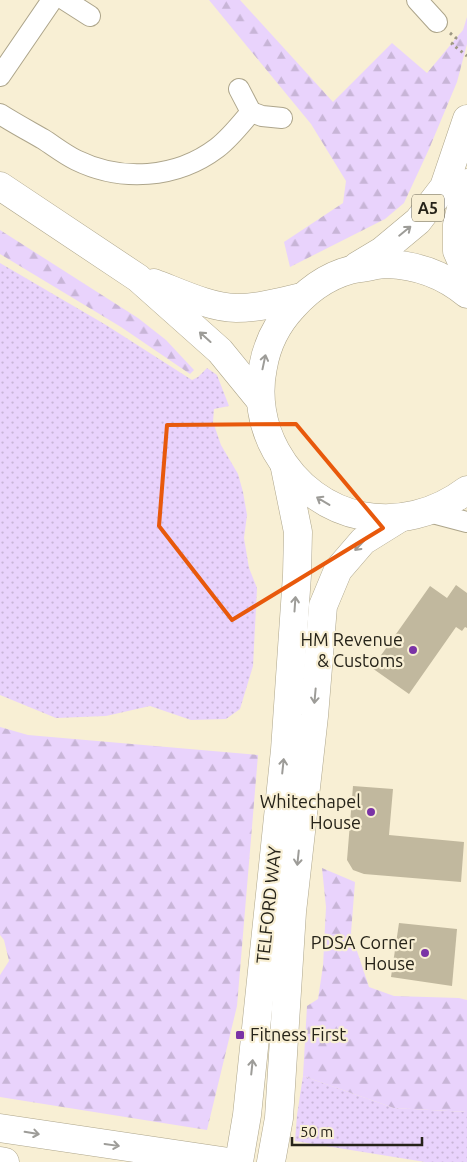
<svg xmlns="http://www.w3.org/2000/svg" width="467" height="1162" viewBox="0 0 467 1162" font-family="Ubuntu,sans-serif">
	<defs>
		<pattern id="grass-dots" width="8" height="8" patternUnits="userSpaceOnUse" patternTransform="scale(1.25)"><rect width="8" height="8" fill="#e9d3fc"/><path d="M2 2h.1M6 6h.1" fill="none" stroke="#c8b5d7" stroke-width="1.8" stroke-linecap="round"/></pattern>
		<pattern id="forest-firs" width="22" height="20" patternUnits="userSpaceOnUse" patternTransform="scale(1.25)"><rect width="22" height="20" fill="#e9d3fc"/><path d="M5 1l3.5 6h-7zM16 11l3.5 6h-7z" fill="#c8b5d7"/></pattern>
	</defs>
	<rect width="100%" height="100%" fill="#f8efd4"/>
	<g fill="url(#grass-dots)">
		<path d="M0,263L106,325L192,380L198,377L207,368L217,375L229,406L214,409L213,422L221,445L238,474L243,492L247,515L244,538L249,568L257,588L253,666L240,709L226,719L191,720L150,706L106,716L56,718L0,695Z"/>
		<path d="M303,1076L394,1108L467,1112V1162H425L295,1141L297,1115Z"/>
	</g>
	<g fill="url(#forest-firs)">
		<path d="M209,0H240L333,102L392,43L427,73L463,30L467,17V44L457,82L429,149L404,203L385,219L290,267L284,242L343,203L346,181L311,124Z"/>
		<path d="M0,230L138,318L166,340L194,370L190,374L121,327L0,254Z"/>
		<path d="M0,727L28,735L258,755L237,1006L207,1130L0,1097V975L9,961L4,940L0,935Z"/>
		<path d="M322,868L355,882L351,933L369,987L394,996L459,998L467,1000V1112L394,1108L303,1076L307,1006L318,999L323,966L326,907Z"/>
	</g>
	<g fill="#c1b89e">
		<path d="M456,585L467,593V628L465,627L462,631L456,627L409,694L372,668L430,586L447,598Z"/>
		<path d="M353,786L393,789L389,835L464,842L461,882L364,874L353,870L347,860Z"/>
		<path d="M399,923L457,929L452,986L391,977Z"/>
	</g>
	<g fill="none" stroke-linecap="round" stroke-linejoin="round">
		<g stroke="#ada58b" stroke-width="22">
			<g id="minor">
				<path d="M65,0L90,16"/>
				<path d="M417,0L437,22"/>
				<path d="M0,76L52,0"/>
				<path d="M239,89L251,112L262,116L282,118"/>
				<path d="M0,114C14,123 29,131 43,139C54,146 64,154 76,160C121,182 176,179 217,148C230,138 240,125 251,112"/>
				<path d="M429,512L467,522"/>
			</g>
		</g>
		<g stroke="#ada58b" stroke-width="29">
			<g id="secondary">
				<path d="M0,186L138,278L220,351L260,400"/>
				<path d="M154,283C178,292 211,308 236,308C259,308 280,302 302,297"/>
			</g>
		</g>
		<g stroke="#ada58b" stroke-width="29">
			<g id="primary">
				<path d="M467,183L457,225V251L467,274"/>
				<path d="M357,266L382,251L418,221L444,187L467,119"/>
				<path d="M467,294C444,275 417,265 387,264C378,264 369,267 360,268C334,272 311,287 293,307C277,324 267,344 263,367C257,396 262,426 276,451C316,523 402,539 467,490"/>
				<path d="M239,1162L247,1115L285,750L297,575L298,532L285,468"/>
				<path d="M271,1162L279,1118L292,912L314,716L323,606L338,570L363,541L400,518"/>
			</g>
		</g>
		<g stroke="#ada58b" stroke-width="29">
			<g id="motorway">
				<path d="M0,1128L229,1162"/>
				<path d="M0,1161L5,1162"/>
			</g>
		</g>
		<path stroke="#9d9783" stroke-width="3" stroke-dasharray="2.5 4" stroke-linecap="butt" d="M450,33L456,38L452,44L467,56"/>
		<use href="#minor" stroke="#fff" stroke-width="20"/>
		<use href="#secondary" stroke="#fff" stroke-width="28"/>
		<use href="#primary" stroke="#fff" stroke-width="28"/>
		<use href="#motorway" stroke="#fff" stroke-width="28"/>
	</g>
	<defs><path id="oneway-shaft" d="M-6 0H5M1.5-3L5.5 0L1.5 3" fill="none" stroke-width="1.6" stroke-linecap="round" stroke-linejoin="round" transform="scale(1.25)"/></defs>
	<g stroke="#9d9c98">
		<use href="#oneway-shaft" transform="translate(405 231) rotate(-39)"/>
		<use href="#oneway-shaft" transform="translate(205 337) rotate(-138)"/>
		<use href="#oneway-shaft" transform="translate(264 362) rotate(-78)"/>
		<use href="#oneway-shaft" transform="translate(323 501) rotate(-149)"/>
		<use href="#oneway-shaft" transform="translate(360 545) rotate(134)"/>
		<use href="#oneway-shaft" transform="translate(295 604) rotate(-86)"/>
		<use href="#oneway-shaft" transform="translate(315 696) rotate(95)"/>
		<use href="#oneway-shaft" transform="translate(283 766) rotate(-84)"/>
		<use href="#oneway-shaft" transform="translate(298 858) rotate(96)"/>
		<use href="#oneway-shaft" transform="translate(252 1067) rotate(-84)"/>
		<use href="#oneway-shaft" transform="translate(32 1133) rotate(9)"/>
		<use href="#oneway-shaft" transform="translate(112 1145) rotate(8)"/>
	</g>
	<path fill="none" stroke="#e8590c" stroke-width="4" stroke-linejoin="round" d="M296,424L383,528L232,620L159,526L167,425Z"/>
	<g fill="#7a33a6" stroke="#f8efd4" stroke-width="2">
		<circle cx="413" cy="650" r="5"/>
		<circle cx="371" cy="812" r="5"/>
		<circle cx="425" cy="953" r="5"/>
		<rect x="235" y="1030" width="10" height="10" rx="2.5"/>
	</g>
	<g text-anchor="middle" stroke-width="4.5" stroke-linejoin="round" paint-order="stroke">
		<rect fill="#f8efd4" stroke="#656051" stroke-width="1" x="412" y="194.5" width="32" height="27" rx="4"/>
		<g font-size="16" font-weight="bold" fill="#262319">
			<text x="428" y="214">A5</text>
		</g>
		<g font-size="18" fill="#262319" stroke="#f8efd4" text-anchor="end">
			<text x="403" y="646">HM Revenue<tspan x="403" dy="21">&amp; Customs</tspan></text>
			<text x="361" y="808">Whitechapel<tspan x="361" dy="21">House</tspan></text>
			<text x="415" y="949">PDSA Corner<tspan x="415" dy="21">House</tspan></text>
			<text x="250" y="1041" text-anchor="start">Fitness First</text>
		</g>
		<g font-size="18" fill="#262319" stroke="#f8efd4">
			<text transform="translate(269 905) rotate(-84)" y="6">TELFORD WAY</text>
		</g>
	</g>
	<path d="M292 1137v8h130v-8" fill="none" stroke="#262319" stroke-width="2.5"/>
	<text x="300" y="1137" font-size="15" fill="#262319" stroke="#f8efd4" stroke-width="4" paint-order="stroke">50 m</text>
</svg>
